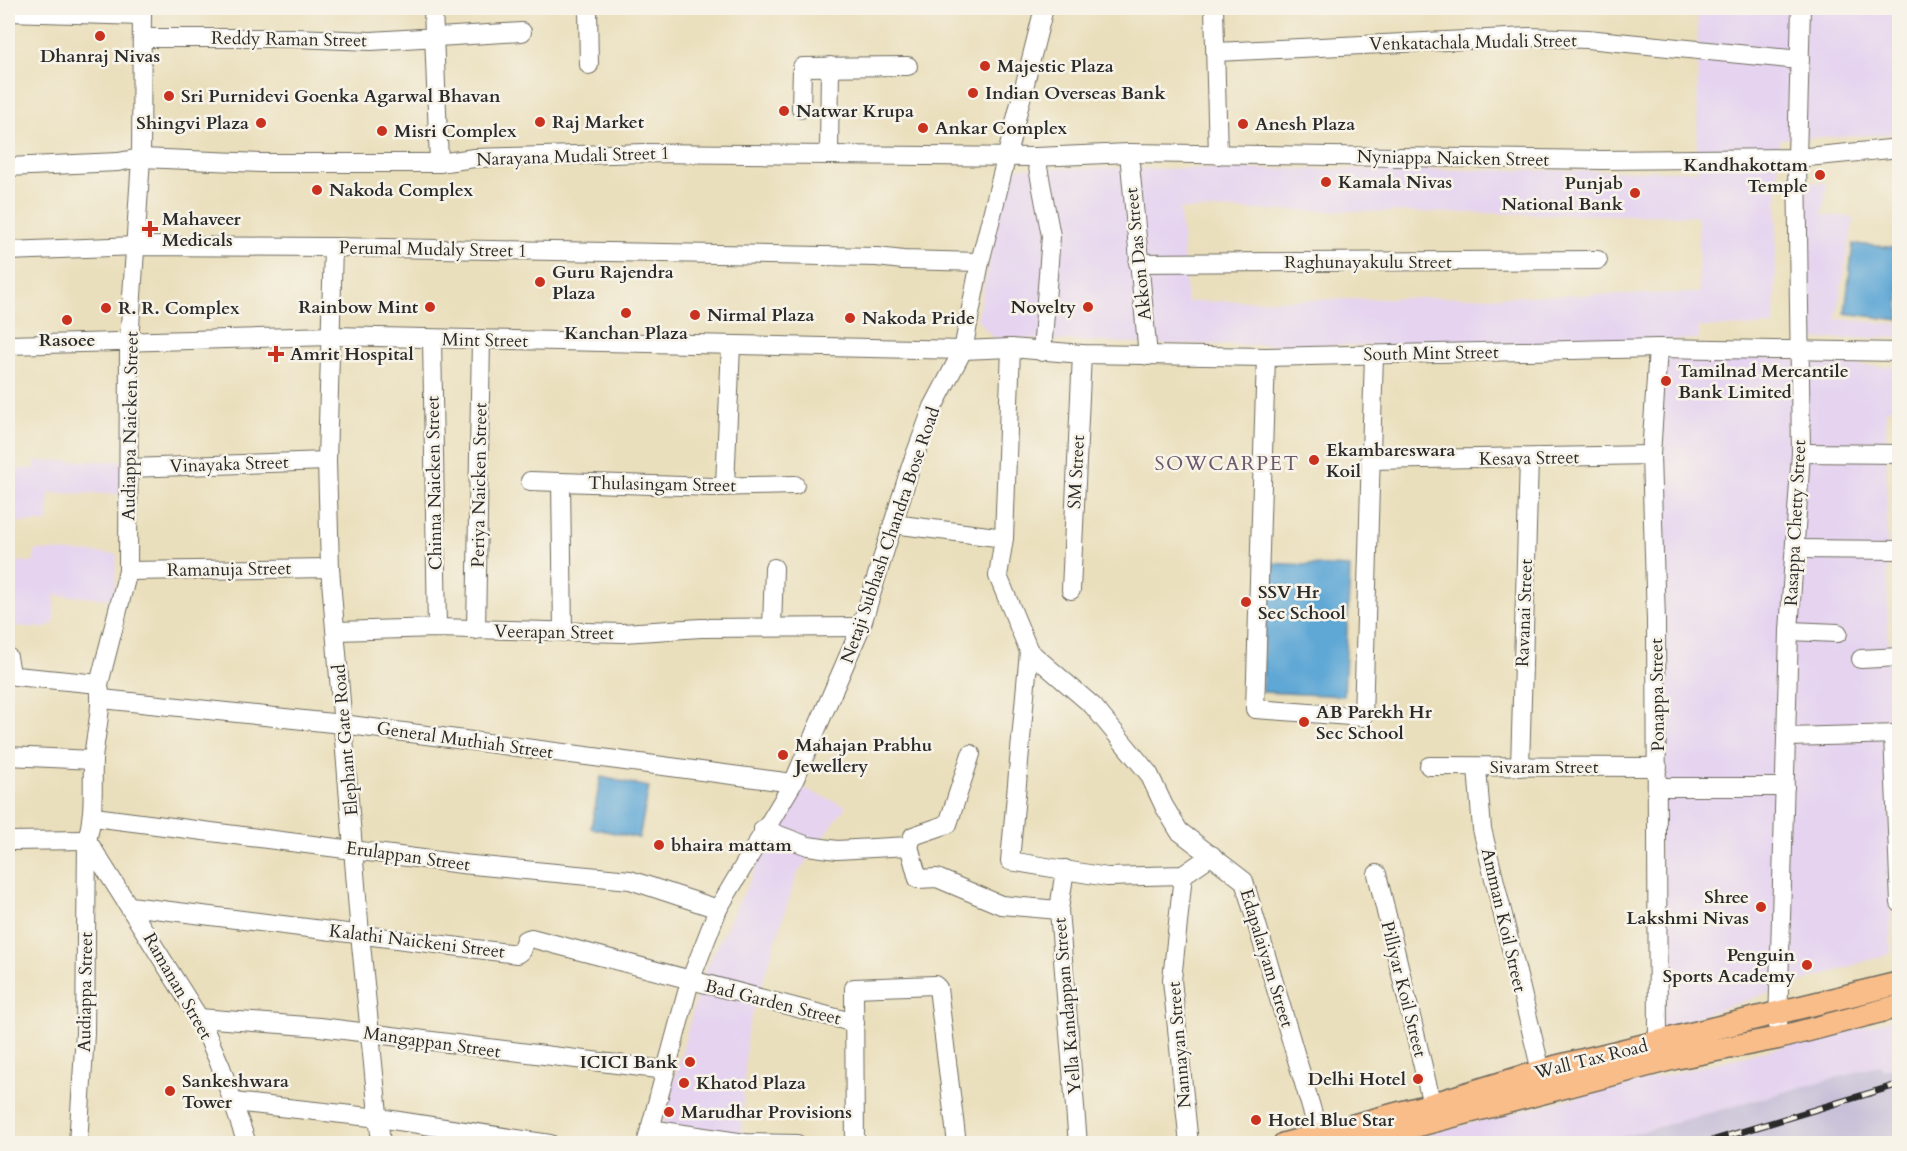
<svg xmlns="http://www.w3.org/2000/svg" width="1907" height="1151" viewBox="0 0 1907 1151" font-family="Cardo,serif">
	<rect width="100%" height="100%" fill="#f7f3e8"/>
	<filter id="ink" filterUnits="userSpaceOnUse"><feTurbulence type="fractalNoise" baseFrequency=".0167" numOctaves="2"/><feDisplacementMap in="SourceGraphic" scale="12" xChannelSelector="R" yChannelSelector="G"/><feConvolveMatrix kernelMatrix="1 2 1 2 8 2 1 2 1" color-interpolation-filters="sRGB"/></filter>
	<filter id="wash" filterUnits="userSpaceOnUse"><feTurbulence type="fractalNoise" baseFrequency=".008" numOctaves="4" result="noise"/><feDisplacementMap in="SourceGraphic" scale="24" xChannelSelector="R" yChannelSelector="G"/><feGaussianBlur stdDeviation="1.35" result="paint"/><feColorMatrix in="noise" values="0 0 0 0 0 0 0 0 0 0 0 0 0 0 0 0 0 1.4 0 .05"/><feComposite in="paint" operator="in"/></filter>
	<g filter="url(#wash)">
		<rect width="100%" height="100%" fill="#eadfbc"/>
		<g fill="#e5d3f0" fill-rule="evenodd">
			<path d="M1698,8H1890L1899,24V134L1779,139L1774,326L1699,327V339L1568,344L1433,346L1158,344L993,338L977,319L1009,168L1697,171ZM1180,209L1698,216L1699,293L1187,302Z"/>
			<path d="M1806,182L1827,183L1823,215L1854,217L1836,319L1899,324V337L1798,340Z"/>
			<path d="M1659,349L1884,367L1899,366V408L1886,409L1891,953L1687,1020L1659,1032Z"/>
			<path d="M8,363H10V469H35V461H122V494L49,493L48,522H8Z"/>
			<path d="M35,550L117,554L114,599L55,595L54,624H49L48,628L8,626V561L34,562Z"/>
			<path d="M797,786L846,806L797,874L747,1031L741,1143L657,1144L702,976Z"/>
			<path d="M1899,1018V1065L1883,1070L1881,1065L1601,1143L1386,1144Z"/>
		</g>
		<path fill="#c7c0d8" d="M1881,1065L1883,1070L1899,1065V1143H1601Z"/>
		<g fill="#5ea7d5" stroke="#446980" stroke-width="1.5">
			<path d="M1853,244L1899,248V320L1845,313Z"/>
			<path d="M1267,563L1350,567L1344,696L1262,692Z"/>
			<path d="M601,777L649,787L639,838L591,828Z"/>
		</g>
	</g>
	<g filter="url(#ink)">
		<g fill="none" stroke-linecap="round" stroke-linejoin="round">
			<g stroke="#6e6a5e" stroke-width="20">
				<g id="minor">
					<path d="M433,8L439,163"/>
					<path d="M588,8L589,65"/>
					<path d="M1214,8L1218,155"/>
					<path d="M8,12L142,16"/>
					<path d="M144,38H295L371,41L522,32"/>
					<path d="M1216,52L1529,37L1587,39L1800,60"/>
					<path d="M801,109L802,67L908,66"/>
					<path d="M829,153L830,66"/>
					<path d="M1129,153L1148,356"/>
					<path d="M1036,157L1051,236L1042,352"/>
					<path d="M8,167L118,162L141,158L261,163H439L474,158L644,153L1036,157L1129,153L1603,160L1797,158L1900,148"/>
					<path d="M333,247L327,461L330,568L360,934L381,1144"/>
					<path d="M8,251L137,246L333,247L877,257L903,260L980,262"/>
					<path d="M1138,263L1598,260"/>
					<path d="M432,339L437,628"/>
					<path d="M8,345L332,336L963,350L1011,348L1082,354L1266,357L1658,348L1900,352"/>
					<path d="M1011,348L1004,538L998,576L1029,651L1093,706L1149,774L1164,806L1179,831L1244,881L1319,1134"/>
					<path d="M1658,348L1651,455L1656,621L1658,1042"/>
					<path d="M1266,357L1255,709L1363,717L1374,355"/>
					<path d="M1801,453L1900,454"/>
					<path d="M1370,460L1651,455"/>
					<path d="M130,468L327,461"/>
					<path d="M530,481L713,487L795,485"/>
					<path d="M561,482L563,632"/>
					<path d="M725,486L731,345"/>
					<path d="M893,524L1004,538"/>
					<path d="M1795,549L1900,550"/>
					<path d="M128,571L330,568"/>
					<path d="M1071,590L1082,354"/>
					<path d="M772,627L774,568"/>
					<path d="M476,630L481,339"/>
					<path d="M336,631L437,628L623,633L701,628L861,627"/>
					<path d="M1789,631L1838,633"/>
					<path d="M1029,651L1010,861L1107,877L1183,875L1212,855"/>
					<path d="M8,657L11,673L15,676L99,684"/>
					<path d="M1861,659L1900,657"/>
					<path d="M102,699L342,724L793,783"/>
					<path d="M1893,734L1900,903"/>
					<path d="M1787,737L1900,734"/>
					<path d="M8,756L93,760"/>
					<path d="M1429,766L1658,767"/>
					<path d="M1520,767L1529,459"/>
					<path d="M1477,768L1482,829L1541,1071"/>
					<path d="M1657,787H1785"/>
					<path d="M94,817L462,864L630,880L718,909"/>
					<path d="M763,829L808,846L837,850L909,846L918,879L937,878L1001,905L1059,910"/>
					<path d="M87,840L201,1021L221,1067L247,1144"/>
					<path d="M8,841L87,840"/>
					<path d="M909,846L913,836L948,824L971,754"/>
					<path d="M1065,869L1059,910L1078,1144"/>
					<path d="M1377,874L1435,1117"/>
					<path d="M1183,875L1172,980L1189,1144"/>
					<path d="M130,906L517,954L521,951L525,940L531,938L855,1023"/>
					<path d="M199,1018L320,1027L665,1070"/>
					<path d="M1778,1025L1789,631L1801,453L1797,158L1801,8"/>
					<path d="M233,1102L379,1118L550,1144"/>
					<path d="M650,1129L745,1143L797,1144"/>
					<path d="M78,1144L85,1033L87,840C95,812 92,789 93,760C95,734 103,710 99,684L128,571L129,342L141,158L142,8"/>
					<path d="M646,1144L690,981L718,909L793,783L861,627L911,466L933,407L963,350L980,262L1044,8"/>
					<path d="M855,1144L854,988L935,985L938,988L957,1144"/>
				</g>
			</g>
			<g stroke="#6e6a5e" stroke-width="25">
				<g id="major">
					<path d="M1284,1144L1433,1104L1555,1067L1900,983"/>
					<path d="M1346,1144L1675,1058L1778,1038L1900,1006"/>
				</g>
			</g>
			<use href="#minor" stroke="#fff" stroke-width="18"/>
			<use href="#major" stroke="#f8bd89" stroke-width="22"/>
			<g stroke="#2b2b2b" stroke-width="7">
				<path id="rail" d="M1701,1144L1900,1084"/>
			</g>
			<use href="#rail" stroke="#f7f3e8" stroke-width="4.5" stroke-dasharray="14" stroke-linecap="butt"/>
		</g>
	</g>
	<g fill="#c8321e" stroke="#f7f3e8" stroke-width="2">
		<circle cx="100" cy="36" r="6"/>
		<circle cx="985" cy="66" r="6"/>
		<circle cx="973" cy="93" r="6"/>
		<circle cx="169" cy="96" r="6"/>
		<circle cx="784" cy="111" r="6"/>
		<circle cx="540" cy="122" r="6"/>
		<circle cx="261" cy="123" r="6"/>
		<circle cx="1243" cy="124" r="6"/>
		<circle cx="923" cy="128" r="6"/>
		<circle cx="382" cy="131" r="6"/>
		<circle cx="1820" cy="175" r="6"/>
		<circle cx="1326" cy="182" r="6"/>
		<circle cx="317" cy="190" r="6"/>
		<circle cx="1635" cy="193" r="6"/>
		<path d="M147 220h6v6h6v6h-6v6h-6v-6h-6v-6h6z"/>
		<circle cx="540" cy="282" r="6"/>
		<circle cx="430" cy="307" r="6"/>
		<circle cx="1088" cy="307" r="6"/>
		<circle cx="106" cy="308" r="6"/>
		<circle cx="626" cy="313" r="6"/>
		<circle cx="695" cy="315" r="6"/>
		<circle cx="850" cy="318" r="6"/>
		<circle cx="67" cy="320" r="6"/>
		<path d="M273 345h6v6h6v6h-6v6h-6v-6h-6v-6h6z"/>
		<circle cx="1666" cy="381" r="6"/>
		<circle cx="1314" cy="460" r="6"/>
		<circle cx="1246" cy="602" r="6"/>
		<circle cx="1304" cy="722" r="6"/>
		<circle cx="783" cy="755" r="6"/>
		<circle cx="659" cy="845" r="6"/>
		<circle cx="1761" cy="907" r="6"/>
		<circle cx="1807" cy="965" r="6"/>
		<circle cx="690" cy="1062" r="6"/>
		<circle cx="1418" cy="1079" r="6"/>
		<circle cx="684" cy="1083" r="6"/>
		<circle cx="170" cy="1091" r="6"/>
		<circle cx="669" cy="1112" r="6"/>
		<circle cx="1256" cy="1120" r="6"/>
	</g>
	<g text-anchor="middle" stroke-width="5" stroke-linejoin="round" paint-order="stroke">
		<g font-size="18" fill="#2b2b2b" stroke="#f7f3e8">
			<text transform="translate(289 39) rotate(1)" y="6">Reddy Raman Street</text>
			<text transform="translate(1473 42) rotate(-1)" y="6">Venkatachala Mudali Street</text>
			<text transform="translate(573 156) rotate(-2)" y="6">Narayana Mudali Street 1</text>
			<text transform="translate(1453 158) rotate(1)" y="6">Nyniappa Naicken Street</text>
			<text transform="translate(433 249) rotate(1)" y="6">Perumal Mudaly Street 1</text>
			<text transform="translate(1138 254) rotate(-96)" y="6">Akkon Das Street</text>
			<text x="1368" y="268">Raghunayakulu Street</text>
			<text transform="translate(485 340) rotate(1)" y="6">Mint Street</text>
			<text transform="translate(1431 353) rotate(-1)" y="6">South Mint Street</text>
			<text transform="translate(130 426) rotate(-89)" y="6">Audiappa Naicken Street</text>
			<text transform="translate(1529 458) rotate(-1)" y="6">Kesava Street</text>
			<text transform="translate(229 464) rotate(-2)" y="6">Vinayaka Street</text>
			<text transform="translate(1076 472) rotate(-87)" y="6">SM Street</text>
			<text transform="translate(434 483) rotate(-91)" y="6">Chinna Naicken Street</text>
			<text transform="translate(662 484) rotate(1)" y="6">Thulasingam Street</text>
			<text transform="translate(479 485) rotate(-89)" y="6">Periya Naicken Street</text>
			<text transform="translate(1795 523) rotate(-87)" y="6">Rasappa Chetty Street</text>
			<text transform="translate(890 535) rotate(-71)" y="6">Netaji Subhash Chandra Bose Road</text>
			<text transform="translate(229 569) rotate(-1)" y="6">Ramanuja Street</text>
			<text transform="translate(1524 613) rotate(-88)" y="6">Ravanai Street</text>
			<text transform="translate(554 632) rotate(1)" y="6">Veerapan Street</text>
			<text transform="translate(1657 695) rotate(-91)" y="6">Ponappa Street</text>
			<text transform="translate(345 740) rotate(-95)" y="6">Elephant Gate Road</text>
			<text transform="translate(465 740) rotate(8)" y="6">General Muthiah Street</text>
			<text x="1544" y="773">Sivaram Street</text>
			<text transform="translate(408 856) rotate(8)" y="6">Erulappan Street</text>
			<text transform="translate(1504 920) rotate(77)" y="6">Amman Koil Street</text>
			<text transform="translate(417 941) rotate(7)" y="6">Kalathi Naickeni Street</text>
			<text transform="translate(1267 958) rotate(73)" y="6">Edapalaiyam Street</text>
			<text transform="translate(178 986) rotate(60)" y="6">Ramanan Street</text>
			<text transform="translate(1404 989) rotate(76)" y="6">Pilliyar Koil Street</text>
			<text transform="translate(85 992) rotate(-89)" y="6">Audiappa Street</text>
			<text transform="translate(773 1002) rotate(14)" y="6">Bad Garden Street</text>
			<text transform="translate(1067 1006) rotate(-95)" y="6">Yella Kandappan Street</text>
			<text transform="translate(432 1042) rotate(8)" y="6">Mangappan Street</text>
			<text transform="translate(1179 1045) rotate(-95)" y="6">Nannayan Street</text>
			<text transform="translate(1591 1059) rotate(-14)" y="6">Wall Tax Road</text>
		</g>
		<g font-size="18" font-weight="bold" fill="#2b2b2b" stroke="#f7f3e8" text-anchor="start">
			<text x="100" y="62" text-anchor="middle">Dhanraj Nivas</text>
			<text x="997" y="72">Majestic Plaza</text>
			<text x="985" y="99">Indian Overseas Bank</text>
			<text x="181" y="102">Sri Purnidevi Goenka Agarwal Bhavan</text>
			<text x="796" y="117">Natwar Krupa</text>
			<text x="552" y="128">Raj Market</text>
			<text x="249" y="129" text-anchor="end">Shingvi Plaza</text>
			<text x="1255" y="130">Anesh Plaza</text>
			<text x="935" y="134">Ankar Complex</text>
			<text x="394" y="137">Misri Complex</text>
			<text x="1808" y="171" text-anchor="end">Kandhakottam<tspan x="1808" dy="21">Temple</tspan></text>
			<text x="1338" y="188">Kamala Nivas</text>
			<text x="1623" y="189" text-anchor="end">Punjab<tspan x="1623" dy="21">National Bank</tspan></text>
			<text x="329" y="196">Nakoda Complex</text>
			<text x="162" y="225">Mahaveer<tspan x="162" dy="21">Medicals</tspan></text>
			<text x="552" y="278">Guru Rajendra<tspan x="552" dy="21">Plaza</tspan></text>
			<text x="418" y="313" text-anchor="end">Rainbow Mint</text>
			<text x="1076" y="313" text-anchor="end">Novelty</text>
			<text x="118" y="314">R. R. Complex</text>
			<text x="707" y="321">Nirmal Plaza</text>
			<text x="862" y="324">Nakoda Pride</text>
			<text x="626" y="339" text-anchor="middle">Kanchan Plaza</text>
			<text x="67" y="346" text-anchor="middle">Rasoee</text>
			<text x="290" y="360">Amrit Hospital</text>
			<text x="1678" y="377">Tamilnad Mercantile<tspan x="1678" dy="21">Bank Limited</tspan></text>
			<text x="1326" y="456">Ekambareswara<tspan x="1326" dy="21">Koil</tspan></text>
			<text x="1258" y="598">SSV Hr<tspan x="1258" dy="21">Sec School</tspan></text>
			<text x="1316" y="718">AB Parekh Hr<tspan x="1316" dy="21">Sec School</tspan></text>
			<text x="795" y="751">Mahajan Prabhu<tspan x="795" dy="21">Jewellery</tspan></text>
			<text x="671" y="851">bhaira mattam</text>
			<text x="1749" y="903" text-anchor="end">Shree<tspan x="1749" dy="21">Lakshmi Nivas</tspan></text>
			<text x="1795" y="961" text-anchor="end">Penguin<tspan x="1795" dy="21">Sports Academy</tspan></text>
			<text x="678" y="1068" text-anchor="end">ICICI Bank</text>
			<text x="1406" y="1085" text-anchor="end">Delhi Hotel</text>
			<text x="182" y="1087">Sankeshwara<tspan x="182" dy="21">Tower</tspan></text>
			<text x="696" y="1089">Khatod Plaza</text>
			<text x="681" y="1118">Marudhar Provisions</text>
			<text x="1268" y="1126">Hotel Blue Star</text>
		</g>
		<g font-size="20" letter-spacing="1.5" fill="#6b596c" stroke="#f7f3e8">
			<text x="1227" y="470">SOWCARPET</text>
		</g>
	</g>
	<rect width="1907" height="1151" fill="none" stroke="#f7f3e8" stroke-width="30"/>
</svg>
